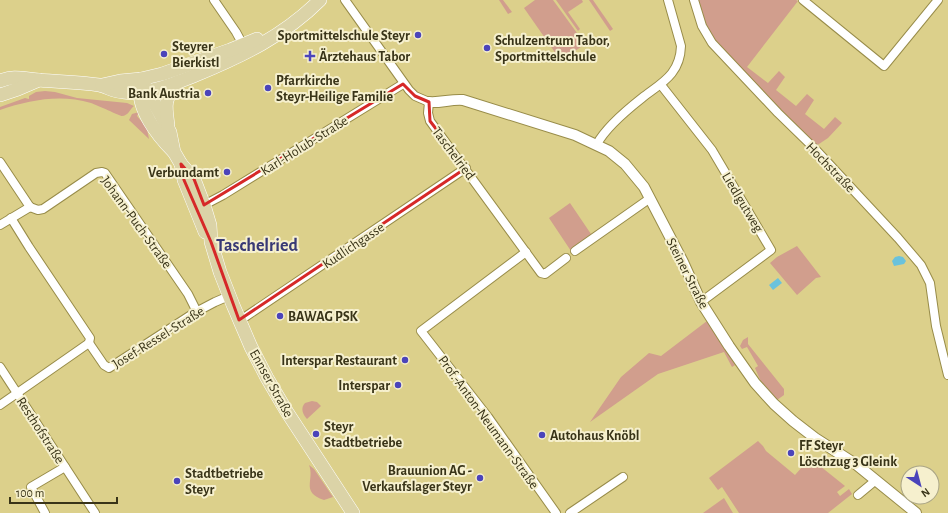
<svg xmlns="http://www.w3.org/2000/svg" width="948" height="513" viewBox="0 0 948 513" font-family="'Alegreya Sans',sans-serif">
	<rect width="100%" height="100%" fill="#dcd08b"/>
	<g fill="#d19e8d">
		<path d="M499,0H503L512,12L508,14Z"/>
		<path d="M535,0H553L585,44L561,61L524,8Z"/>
		<path d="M556,0H582L583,2L568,12L580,29L578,31Z"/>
		<path d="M589,0H593L613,29L610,31Z"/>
		<path d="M697,0H796L798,1L747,67L768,83L779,71L785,77L776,90L796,106L807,94L814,100L805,114L824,129L835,117L842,123L828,138L816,146L811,143L718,46L709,33Z"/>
		<path d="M45,91L55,92L77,98L127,103L134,106C130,109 128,116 122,116C120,116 97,105 91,103C60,94 30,100 0,110V107L25,98L29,99V96L36,92Z"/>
		<path d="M139,112L137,116L142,122L146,124L149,139L129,120L132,114Z"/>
		<path d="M642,200L571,251L549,218L570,203L591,234Z"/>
		<path d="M797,246L821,277L816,278L797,295L770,263L777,257Z"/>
		<path d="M707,321L735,365L732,367L724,352L658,374L590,422L621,377L649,353L661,356Z"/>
		<path d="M748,337V344L784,389V395L777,400C765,392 760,380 755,368L758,366L747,347L742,349L740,346L743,340Z"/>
		<path d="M312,401L317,402L321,406L307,419C303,415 300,408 305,403Z"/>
		<path d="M758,441L763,446L766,451L795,475L810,458L845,486L837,492L840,496L849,489L852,494L828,513H739L722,487L718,490L709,478Z"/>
		<path d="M309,465L314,469L333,497L324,500C300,492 315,480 309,465Z"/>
		<path d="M724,498L733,513H703Z"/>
	</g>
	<g fill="#6ac2dc">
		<path d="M899,256L903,257L906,261L904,264L894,266L892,261L895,257Z"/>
		<path d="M778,278L782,283L773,290L769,285Z"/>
	</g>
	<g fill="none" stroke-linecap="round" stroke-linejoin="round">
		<g stroke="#988c49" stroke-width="10">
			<g id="minor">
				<path d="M214,0L236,32L243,45"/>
				<path d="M345,0L409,90L415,96L429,102L428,113L430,121L541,273L545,274L566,258"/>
				<path d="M694,0L702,26L712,43L778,113L816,150L898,238L921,265L930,283L936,326L948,375"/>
				<path d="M803,0L884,66L938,0"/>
				<path d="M661,85L712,150L771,250L701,302"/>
				<path d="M597,144C605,129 628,109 642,98C661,83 680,75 681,46L668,0"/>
				<path d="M0,162L30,207"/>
				<path d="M204,205L223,195L403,84"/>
				<path d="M30,207L38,210L43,209L96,173L102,172L105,173L188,294L197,312"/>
				<path d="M11,218L29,247L90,338L89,343"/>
				<path d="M0,225L30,207"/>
				<path d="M575,251L649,199"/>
				<path d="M526,252L421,331L488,417L556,513"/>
				<path d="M239,320L245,317L466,168"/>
				<path d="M89,343L104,365L109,368L194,313L215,302L229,296"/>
				<path d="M0,367L95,513"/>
				<path d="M0,405L89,343"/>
				<path d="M858,495L876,480"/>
				<path d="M45,513L31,487L65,467"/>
				<path d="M570,513L623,477"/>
			</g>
		</g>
		<g stroke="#988c49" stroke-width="12">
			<path id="tertiary" d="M429,102C441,103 451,99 463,100L575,135L609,151L625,164L644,187L683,262L701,302L729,346L755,383L774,404L793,421L815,438L857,465L916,513"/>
		</g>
		<g stroke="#fff" stroke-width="14">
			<g id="primary">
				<path d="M141,79L170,132L174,152L181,164L194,179L204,205L210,225L211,242L220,272L233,305L251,347L267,378L287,412L353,513"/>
				<path d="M0,81C15,75 23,79 39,80C59,82 79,82 99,85C107,87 115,92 123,92C148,95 173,84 196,75C242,56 284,36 320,0"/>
				<path d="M102,85L120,81L141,79L162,74L230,50L257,39"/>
				<path d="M140,85C137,109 157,135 173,151"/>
				<path d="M0,95L18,89L39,80"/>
				<path d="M168,125C165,103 164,100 178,82"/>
				<path d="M181,164L184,180L205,232"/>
			</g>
		</g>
		<use href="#minor" stroke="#fff" stroke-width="8"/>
		<use href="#tertiary" stroke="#fff" stroke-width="10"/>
		<use href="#primary" stroke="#dbd3a7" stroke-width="13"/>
	</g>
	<path fill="none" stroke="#d62828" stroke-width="3" stroke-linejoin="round" d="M403,84L415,96L429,102L430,121L466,168L239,320L211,242L184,180L181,164L194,179L204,205Z"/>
	<g fill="#4b44ba" stroke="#f6f0ce" stroke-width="1.5">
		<circle cx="418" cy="35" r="4"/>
		<circle cx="487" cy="48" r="4"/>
		<circle cx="164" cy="54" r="4"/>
		<path d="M308 50h4v4h4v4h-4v4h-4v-4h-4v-4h4z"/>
		<circle cx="268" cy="88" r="4"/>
		<circle cx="208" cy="93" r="4"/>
		<circle cx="227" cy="172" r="4"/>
		<circle cx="280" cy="316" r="4"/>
		<circle cx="405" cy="360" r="4"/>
		<circle cx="398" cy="385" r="4"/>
		<circle cx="316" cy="434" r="4"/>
		<circle cx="542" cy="435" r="4"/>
		<circle cx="791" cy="453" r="4"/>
		<circle cx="480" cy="478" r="4"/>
		<circle cx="177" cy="481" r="4"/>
	</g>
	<g text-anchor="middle" stroke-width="4" stroke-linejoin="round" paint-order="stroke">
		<g font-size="14" font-weight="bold" fill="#393418" stroke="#f6f0ce" text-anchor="start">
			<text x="410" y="40" text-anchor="end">Sportmittelschule Steyr</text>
			<text x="495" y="45">Schulzentrum Tabor,<tspan x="495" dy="16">Sportmittelschule</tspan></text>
			<text x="172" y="51">Steyrer<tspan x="172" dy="16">Bierkistl</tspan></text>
			<text x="319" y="61">Ärztehaus Tabor</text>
			<text x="276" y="85">Pfarrkirche<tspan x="276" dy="16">Steyr-Heilige Familie</tspan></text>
			<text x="200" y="98" text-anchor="end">Bank Austria</text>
			<text x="219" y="177" text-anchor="end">Verbundamt</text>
			<text x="288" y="321">BAWAG PSK</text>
			<text x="397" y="365" text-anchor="end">Interspar Restaurant</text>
			<text x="390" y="390" text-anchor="end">Interspar</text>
			<text x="324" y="431">Steyr<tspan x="324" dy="16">Stadtbetriebe</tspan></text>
			<text x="550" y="440">Autohaus Knöbl</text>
			<text x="799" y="450">FF Steyr<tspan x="799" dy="16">Löschzug 3 Gleink</tspan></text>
			<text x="472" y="475" text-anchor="end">Brauunion AG -<tspan x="472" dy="16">Verkaufslager Steyr</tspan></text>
			<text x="185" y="478">Stadtbetriebe<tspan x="185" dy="16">Steyr</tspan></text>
		</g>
		<g font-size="14" fill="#393418" stroke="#f6f0ce">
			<text transform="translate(304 145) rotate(-32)" y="5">Karl-Holub-Straße</text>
			<text transform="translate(454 153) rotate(53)" y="5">Taschelried</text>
			<text transform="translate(831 167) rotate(46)" y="5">Hochstraße</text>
			<text transform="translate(743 202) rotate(59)" y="5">Liedlgutweg</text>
			<text transform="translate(137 222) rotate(54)" y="5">Johann-Puch-Straße</text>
			<text transform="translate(353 245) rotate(-34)" y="5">Kudlichgasse</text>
			<text transform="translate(688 273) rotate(63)" y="5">Steiner Straße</text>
			<text transform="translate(158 337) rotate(-32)" y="5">Josef-Ressel-Straße</text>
			<text transform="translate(272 383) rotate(61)" y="5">Ennser Straße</text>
			<text transform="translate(489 422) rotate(54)" y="5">Prof.-Anton-Neumann-Straße</text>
			<text transform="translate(41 430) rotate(57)" y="5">Resthofstraße</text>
		</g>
		<g font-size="18" font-weight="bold" fill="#383975" stroke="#f6f0ce">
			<text x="257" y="251">Taschelried</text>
		</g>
	</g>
	<g transform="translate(920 485) rotate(144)"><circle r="19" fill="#f6f0ce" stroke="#aaa585"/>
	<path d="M0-3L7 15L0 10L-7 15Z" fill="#4b44ba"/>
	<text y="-6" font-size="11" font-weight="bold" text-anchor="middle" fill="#393418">N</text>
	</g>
	<path d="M10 497v6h107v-6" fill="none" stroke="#393418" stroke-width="2"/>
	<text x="16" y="497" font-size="12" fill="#393418" stroke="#f6f0ce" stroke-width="3" paint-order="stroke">100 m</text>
</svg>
